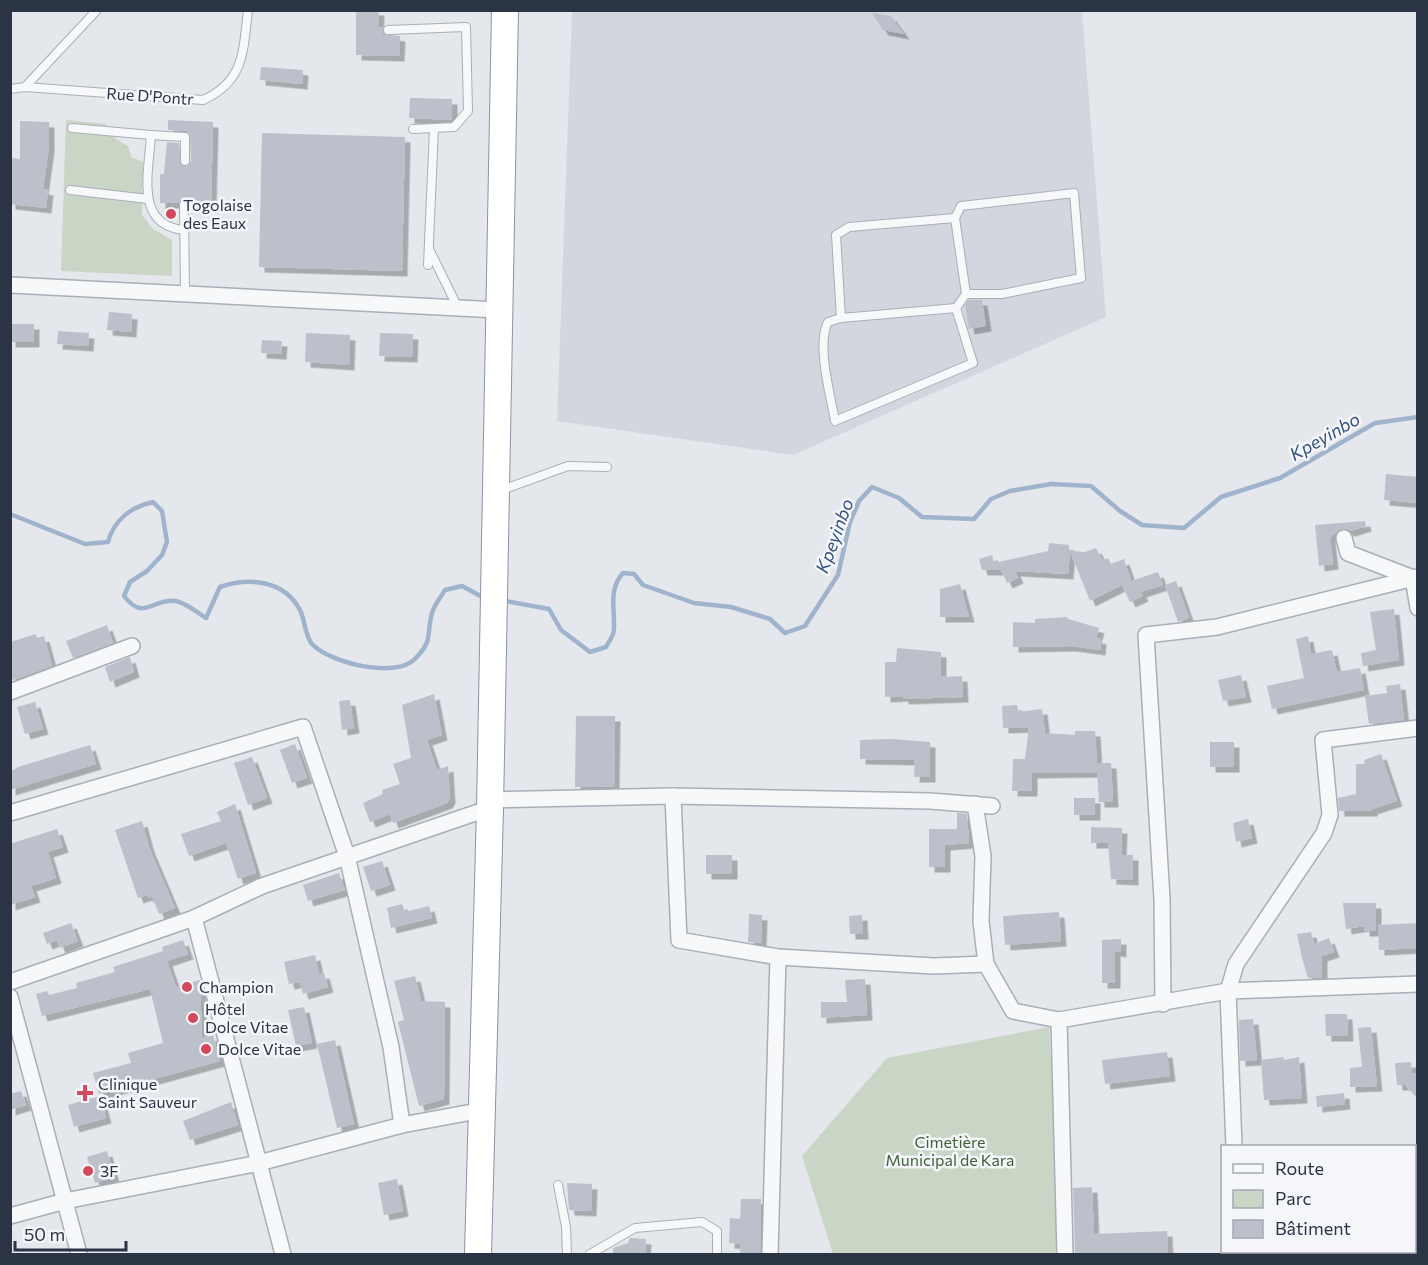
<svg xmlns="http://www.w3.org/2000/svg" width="1428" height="1265" viewBox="0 0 1428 1265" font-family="Commissioner,sans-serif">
	<defs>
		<filter id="shadow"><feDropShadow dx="5.5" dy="5.5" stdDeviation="0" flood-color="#0004"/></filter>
	</defs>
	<rect width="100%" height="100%" fill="#e4e7ec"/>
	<path fill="#d2d6de" d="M572,11H1082L1106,317L793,455L557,421Z"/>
	<g fill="#c9d6c5">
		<path d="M66,120L106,124L116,139L128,146L131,157L143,162L142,215L153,229L172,240V276L61,271Z"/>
		<path d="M1049,1027L1062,1254H833L802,1156L887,1058Z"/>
	</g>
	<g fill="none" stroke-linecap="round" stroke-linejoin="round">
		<g stroke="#9fb4cc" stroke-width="4.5">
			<path d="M10,514L85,544L108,542C114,520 131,507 153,502L162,511L167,542L162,555L147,571L130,582L124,596C144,622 152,598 176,601C186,603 198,613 206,618L220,587C249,577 284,580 300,610C305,620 305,636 312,644C330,663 395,679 415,659C434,640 426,634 432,613C434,605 441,597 445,590L462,586L486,599"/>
			<path d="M500,600L549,609L561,630L590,652L606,647C609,642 614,635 614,629C615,608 608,590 623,573L634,574L643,585L694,603L731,607L770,619L785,633L805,626L838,575L850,522L859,501L872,487L899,498L922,517L974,519L991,499L1010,491L1051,484L1091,486L1120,511L1142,525L1184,528L1221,497L1280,478L1375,423L1418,417"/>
		</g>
	</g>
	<g fill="#bbc0ca" filter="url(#shadow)">
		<path d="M356,10H379L378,27H383V34L400,36L399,56L356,55Z"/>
		<path d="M872,13L891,16L904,34L883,30Z"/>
		<path d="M261,67L303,70L302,84L260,80Z"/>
		<path d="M410,98L452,99V120L409,118Z"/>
		<path d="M168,120L213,122L211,204H190L185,199L178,203H160V174H164L167,142L179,143L182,166H187L191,161L190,135L186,131L168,130Z"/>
		<path d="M20,121L49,122V147L43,189L48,190L46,208L10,204V158L20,159Z"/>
		<path d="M262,133L405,137L402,271L259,267Z"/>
		<path d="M969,300H982L986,326L969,329L965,305Z"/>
		<path d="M109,312L132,314L131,332L107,330Z"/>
		<rect x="10" y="324" width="24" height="18"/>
		<path d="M58,331L89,333L88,346L57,344Z"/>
		<path d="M306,333L350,335L349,365L305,362Z"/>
		<path d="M380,333L413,334L412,357L379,356Z"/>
		<path d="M262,340L282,341L281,354L261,353Z"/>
		<path d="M1386,474L1418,477V503L1384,500Z"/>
		<path d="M1365,521L1366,526L1350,531L1341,529L1330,537L1333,564L1319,566L1315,525Z"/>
		<path d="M1049,543L1069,545V551L1085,552L1096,548L1102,560L1108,558L1111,564L1124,559L1131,580L1128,582L1158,572L1163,585L1141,592L1143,596L1130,602L1122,585L1090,601L1070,551L1068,574L1015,571L1018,578L1007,583L1001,570H982L979,559L992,555L994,563L1048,551Z"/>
		<path d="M1176,581L1189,618L1178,622L1165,585Z"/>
		<path d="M960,584L969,617H940V589Z"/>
		<path d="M1394,609L1399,660L1363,666L1361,653L1376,650L1370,612Z"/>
		<path d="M1067,617L1068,619L1099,628L1096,638L1101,639L1100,650L1071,646L1013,647V622L1035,623V619Z"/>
		<path d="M107,625L113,643L73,658L66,641Z"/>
		<path d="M36,634L37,638L44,636L52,666L10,681V642Z"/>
		<path d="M1308,636L1311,654L1332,650L1337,672L1360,668L1364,690L1272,709L1267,686L1304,678L1296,639Z"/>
		<path d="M897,648L941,652V677L962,676L963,697L903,699V696L885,697V662H896Z"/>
		<path d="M130,657L134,672L110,682L105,667Z"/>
		<path d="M1241,675L1246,697L1223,701L1218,680Z"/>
		<path d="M1400,684L1404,720L1369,724L1365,696L1387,693L1386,686Z"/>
		<path d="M434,694L442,735L427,740L437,770L448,766L450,798L447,803L393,823L390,814L370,822L363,803L383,794L382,790L400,784L393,764L411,758L402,705Z"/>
		<path d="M350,700L354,728L342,730L339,701Z"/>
		<path d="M35,702L43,729L25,734L17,707Z"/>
		<path d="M1017,705L1018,712L1042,709L1045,733L1075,735V731H1095L1097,763H1111L1113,802H1099L1097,772L1032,773V791H1012L1013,759H1025L1029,727L1003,728L1002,706Z"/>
		<path d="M576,716H615L614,787H575Z"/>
		<path d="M892,739L930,742V777H914L915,760L860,759V740Z"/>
		<rect x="1210" y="742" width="24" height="25"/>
		<path d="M295,744L307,778L292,783L280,750Z"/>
		<path d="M90,745L96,764L10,790V772L18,767Z"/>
		<path d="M1381,754L1397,801L1372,809V811H1339L1338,798L1356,794V764H1365L1364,760Z"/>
		<path d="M252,757L267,798L248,805L234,763Z"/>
		<rect x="1074" y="798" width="21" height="17"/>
		<path d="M235,804L256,873L238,879L226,843L189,856L181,834L221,821L217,812Z"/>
		<path d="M957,813L967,814L969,843L945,845V867H929V829H957Z"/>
		<path d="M1248,819L1252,838L1236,842L1233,823Z"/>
		<path d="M142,821L149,847L175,908L159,914L152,896L149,898L147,895L138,898L115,830Z"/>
		<path d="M1091,827L1122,828L1121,855H1133V880L1111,879L1108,843H1091Z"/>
		<path d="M57,829L63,847L48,852L56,878L31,886L35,897L10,905V844Z"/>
		<rect x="706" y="855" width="26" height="19"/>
		<path d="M382,861L390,885L371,891L363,867Z"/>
		<path d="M339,873L345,890L308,901L303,885Z"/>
		<path d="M1343,903H1376V931H1364V926L1346,929Z"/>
		<path d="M402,904L405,912L429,906L432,918L391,928L387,908Z"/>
		<path d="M1059,912L1061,941L1005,945L1003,916Z"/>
		<path d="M749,914L762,915L761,943L748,942Z"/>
		<path d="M862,915L863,934H850L849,916Z"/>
		<path d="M71,923L78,941L60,948L57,940L47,944L43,933Z"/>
		<path d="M1418,923V948L1379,950L1378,925Z"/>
		<path d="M1311,932L1314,944L1329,938L1334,952L1322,956V978H1308L1302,958L1297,934Z"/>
		<path d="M1121,939V952L1115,951V983H1102V940Z"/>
		<path d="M183,940L188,954L167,961L176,987L200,980L202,1038L213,1035L220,1061L99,1094L93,1073L131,1063L128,1053L163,1043L150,989L42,1016L36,994L47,991L49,995L77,988L76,983L115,972L113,967L163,951L162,947Z"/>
		<path d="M315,955L319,974L324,973L328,987L303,994L300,982L289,984L284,962Z"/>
		<path d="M415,976L421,1001L445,1002L444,1099L419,1106L398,1022L404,1020L394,981Z"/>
		<path d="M865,979L867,1015L821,1018V1002H847L845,980Z"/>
		<path d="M304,1007L312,1043L296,1046L288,1010Z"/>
		<path d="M1325,1014H1347L1348,1036H1326Z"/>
		<path d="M1253,1019L1257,1060L1240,1061L1239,1020Z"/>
		<path d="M1371,1027L1377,1086L1350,1087V1068L1362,1067L1358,1028Z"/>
		<path d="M335,1040L354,1124L337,1128L317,1044Z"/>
		<path d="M1167,1052L1170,1076L1105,1084L1102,1060Z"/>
		<path d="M1283,1057L1284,1060L1299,1057L1302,1098L1264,1100L1261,1060Z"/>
		<path d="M1411,1062L1412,1073H1418V1099L1405,1085H1397L1395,1063Z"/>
		<path d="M21,1091L26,1105L10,1110V1094Z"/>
		<path d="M1344,1093L1345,1104L1317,1107L1316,1096Z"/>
		<path d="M100,1096L106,1118L74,1127L68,1105Z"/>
		<path d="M231,1102L238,1125L190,1140L183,1121Z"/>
		<path d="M107,1151L114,1177L95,1183L87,1157Z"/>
		<path d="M397,1179L403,1211L384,1215L378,1183Z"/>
		<path d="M567,1183L592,1184L591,1211L569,1210Z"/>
		<path d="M1092,1187L1094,1234L1167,1231L1168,1253L1075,1254L1073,1188Z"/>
		<path d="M741,1199H761L760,1254H740V1244L729,1243L730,1218L740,1219Z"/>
		<path d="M630,1238L646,1239L645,1254H613V1248L628,1243Z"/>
	</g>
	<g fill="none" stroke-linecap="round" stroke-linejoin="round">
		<g stroke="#a9aeb7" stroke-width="10">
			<g id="service">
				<path d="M388,30L466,27L468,111L454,127L413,129"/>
				<path d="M25,87L97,10"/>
				<path d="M10,89L25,87L203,100C245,81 243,51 248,10"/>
				<path d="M72,128L151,135"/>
				<path d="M70,190L148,199"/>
				<path d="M184,205L185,292"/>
				<path d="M184,230C134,225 149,172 151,135L185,137V161"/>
				<path d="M430,251L458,308"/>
				<path d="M428,265L434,128"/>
				<path d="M956,308L973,363L835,421C831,397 816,345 828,322L841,318Z"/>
				<path d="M956,308L966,294L955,218L961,206L1074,193L1081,278L1002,294H966"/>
				<path d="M841,318L836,235L849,227L955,218"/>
				<path d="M499,491L568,466L607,467"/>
				<path d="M558,1185L566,1227L567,1254"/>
				<path d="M590,1254L635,1228L702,1222L717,1231V1254"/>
			</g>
		</g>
		<g stroke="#a9aeb7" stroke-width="18">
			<g id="minor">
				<path d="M10,285L498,310"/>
				<path d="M1344,538L1348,553L1413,578L1418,608"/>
				<path d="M10,692L132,646"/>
				<path d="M673,796L679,940L778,957L934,966L986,964"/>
				<path d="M490,800L673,796L930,801L992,806"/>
				<path d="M975,804L983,856L981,921L986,964L1013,1011L1059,1020L1065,1254"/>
				<path d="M10,813L303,727L347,856L391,1047L402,1125"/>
				<path d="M194,918L283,1254"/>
				<path d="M10,982L194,918L262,886L490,808"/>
				<path d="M10,997L79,1254"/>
				<path d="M1163,1004L1162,899L1146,635L1217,627L1418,577"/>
				<path d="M1059,1020L1228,991L1418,984"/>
				<path d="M1234,1146L1228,991L1236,964L1324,833L1330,815L1323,740L1418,728"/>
				<path d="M1414,1166H1418"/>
				<path d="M10,1216L65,1201L259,1163L402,1125L483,1110"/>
				<path d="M770,1254L778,957"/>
				<path d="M1235,1254V1252"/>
			</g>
		</g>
		<g stroke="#8b94a3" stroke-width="28">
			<path id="trunk" d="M478,1254L490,808L505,10"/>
		</g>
		<use href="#service" stroke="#f7f8fa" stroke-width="8"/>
		<use href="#minor" stroke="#f7f8fa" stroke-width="15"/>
		<use href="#trunk" stroke="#fff" stroke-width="26"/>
	</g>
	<g fill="#d1495b" stroke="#f4f6f9" stroke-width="2">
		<circle cx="171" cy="214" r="6"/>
		<circle cx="187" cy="987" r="6"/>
		<circle cx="193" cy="1018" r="6"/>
		<circle cx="206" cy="1049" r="6"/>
		<path d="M82 1084h6v6h6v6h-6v6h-6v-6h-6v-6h6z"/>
		<circle cx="88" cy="1171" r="6"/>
	</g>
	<g text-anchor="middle" stroke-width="5" stroke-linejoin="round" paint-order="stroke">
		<g font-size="16" fill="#2b3445" stroke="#f4f6f9">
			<text transform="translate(150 96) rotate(4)" y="6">Rue D'Pontr</text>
		</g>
		<g font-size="16" fill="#2b3445" stroke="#f4f6f9" text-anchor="start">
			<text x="183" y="211">Togolaise<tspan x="183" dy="18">des Eaux</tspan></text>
			<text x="199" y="993">Champion</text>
			<text x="205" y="1015">Hôtel<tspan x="205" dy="18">Dolce Vitae</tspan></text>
			<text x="218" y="1055">Dolce Vitae</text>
			<text x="98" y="1090">Clinique<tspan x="98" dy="18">Saint Sauveur</tspan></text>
			<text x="100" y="1177">3F</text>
		</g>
		<g font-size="16" fill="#3f6138" stroke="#f4f6f9">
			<text x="950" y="1148">Cimetière<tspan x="950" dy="18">Municipal de Kara</tspan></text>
		</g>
		<g font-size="18" font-style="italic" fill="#34527a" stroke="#f4f6f9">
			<text transform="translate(1325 437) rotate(-30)" y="6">Kpeyinbo</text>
			<text transform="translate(835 536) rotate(-70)" y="6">Kpeyinbo</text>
		</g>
	</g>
	<rect width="1428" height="1265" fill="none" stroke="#2b3445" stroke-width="24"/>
	<rect x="1221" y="1145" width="195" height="108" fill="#f4f6f9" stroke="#a4a8b1" stroke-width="1.5"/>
	<rect x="1233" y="1164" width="30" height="9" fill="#f7f8fa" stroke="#a4a8b1" stroke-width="1.5"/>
	<text x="1275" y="1175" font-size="18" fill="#2b3445">Route</text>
	<rect x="1233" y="1190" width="30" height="18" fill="#c9d6c5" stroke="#a4a8b1" stroke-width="1.5"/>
	<text x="1275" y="1205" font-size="18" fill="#2b3445">Parc</text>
	<rect x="1233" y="1220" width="30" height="18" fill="#bbc0ca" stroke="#a4a8b1" stroke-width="1.5"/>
	<text x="1275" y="1235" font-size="18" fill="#2b3445">Bâtiment</text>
	<path d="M15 1241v9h111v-9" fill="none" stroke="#2b3445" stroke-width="3"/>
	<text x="24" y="1241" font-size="18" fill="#2b3445" stroke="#f4f6f9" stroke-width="4.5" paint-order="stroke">50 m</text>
</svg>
